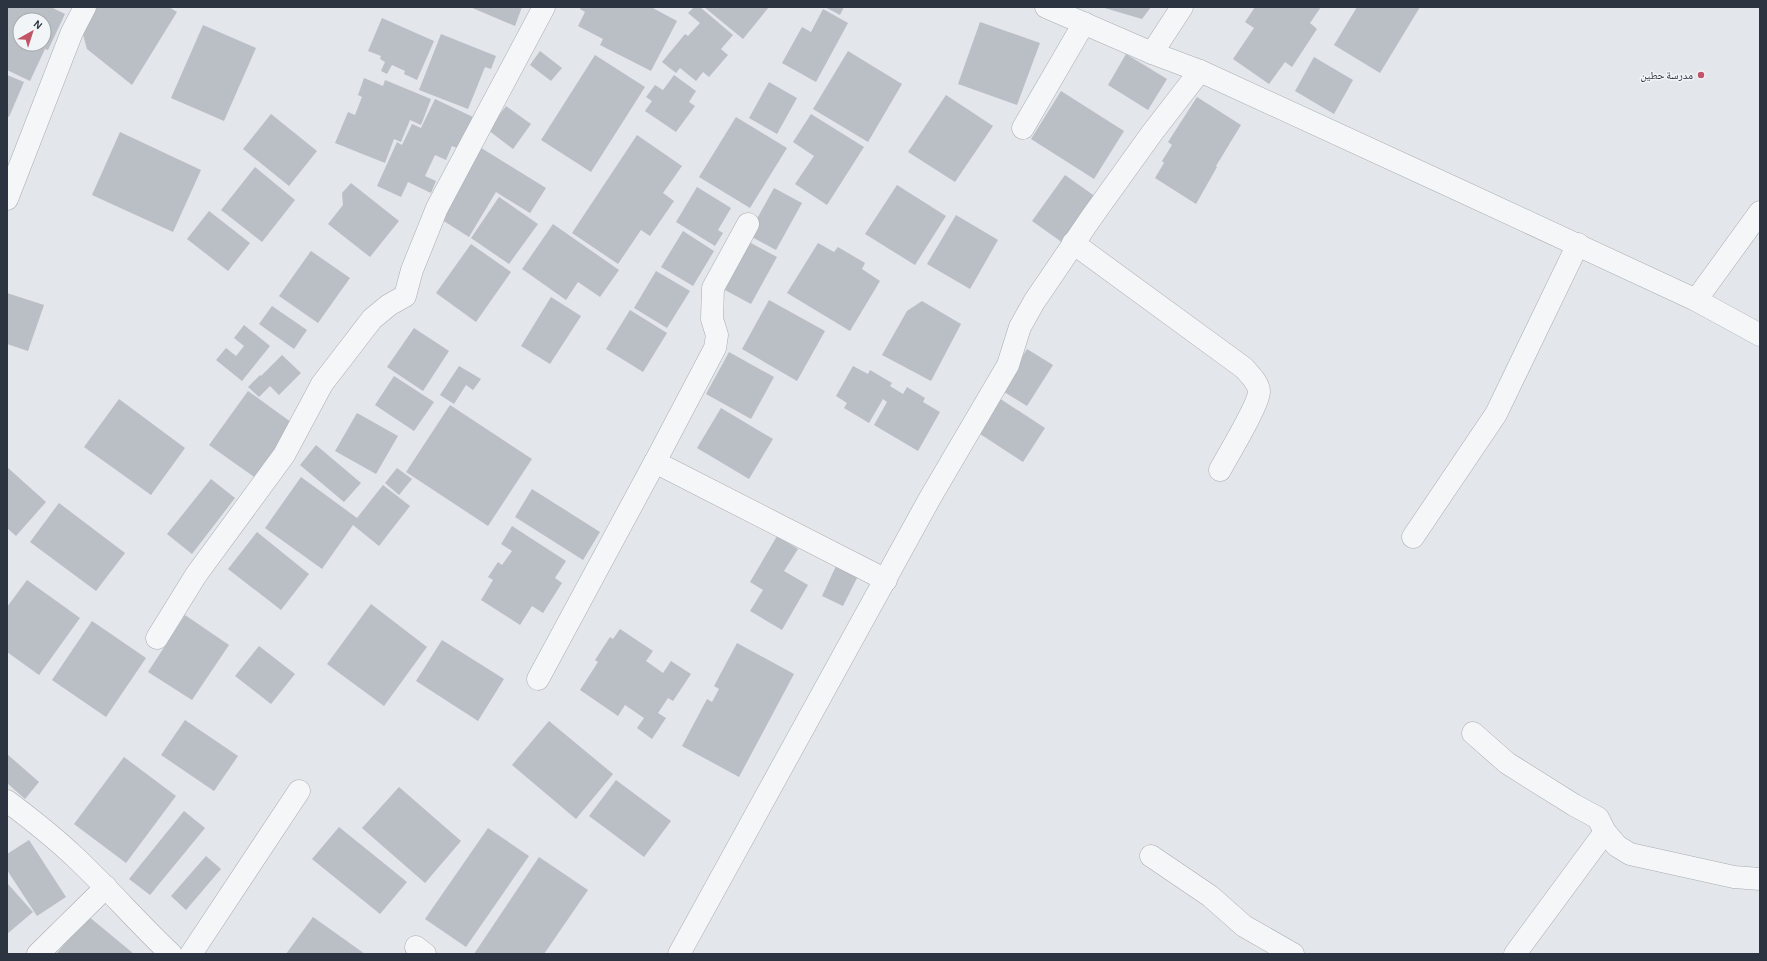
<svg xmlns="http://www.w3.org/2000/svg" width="1767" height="961" viewBox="0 0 1767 961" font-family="'Alegreya Sans','Noto Naskh Arabic',sans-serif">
	<rect width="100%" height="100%" fill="#e3e6ea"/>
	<g fill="#babfc6" fill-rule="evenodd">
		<path d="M8,7H51L65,14L48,50L45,49L30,81L7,70ZM20,20H44V44H20Z"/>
		<path d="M96,7H169L177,12L132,85L87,49L82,31Z"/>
		<path d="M470,7H522L515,26Z"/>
		<path d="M581,7H651L677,21L651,71L600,45L603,39L578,26L585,12L580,9Z"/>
		<path d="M694,7H700L733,35L721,49L728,55L709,77L703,72L696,81L680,68L676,73L662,62L685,34L688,36L700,23L688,13Z"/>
		<path d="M704,7H769L743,39Z"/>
		<path d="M825,7H844L840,15Z"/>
		<path d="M1101,7H1151L1142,19Z"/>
		<path d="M1255,7H1321L1310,23L1317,29L1292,67L1285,62L1269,84L1233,59L1254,28L1245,22Z"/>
		<path d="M1357,7H1420L1380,73L1334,45Z"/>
		<path d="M823,9L848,23L816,82L782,63L802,27L811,32Z"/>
		<path d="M382,18L434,41L417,80L404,74L405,71L392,65L387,74L381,71L385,62L380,59L381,56L368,51Z"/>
		<path d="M980,22L1040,43L1017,105L958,84Z"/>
		<path d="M203,25L256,48L224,121L171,98Z"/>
		<path d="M441,34L496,56L491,69L485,67L468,109L419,90Z"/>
		<path d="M540,51L562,68L551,81L530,65Z"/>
		<path d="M848,51L902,84L868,142L813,109Z"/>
		<path d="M1126,54L1167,79L1148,110L1108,85Z"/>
		<path d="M595,55L645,87L591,172L541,140Z"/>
		<path d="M1314,57L1353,80L1334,114L1295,91Z"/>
		<path d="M7,75L24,82L9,117L7,116Z"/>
		<path d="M674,75L696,91L689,102L695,106L676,132L645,111L652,101L646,97L655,85L663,90Z"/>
		<path d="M364,78L383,86L385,80L431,99L421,125L410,120L401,142L394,139L385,163L335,143L348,112L355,115L362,97L358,95Z"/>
		<path d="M769,82L797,98L777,134L749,118Z"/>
		<path d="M1061,91L1124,131L1094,179L1031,139Z"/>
		<path d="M946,95L993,126L955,182L908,152Z"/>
		<path d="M1197,97L1241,125L1216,166L1217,167L1196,204L1155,178L1164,163L1162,161L1172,145L1168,142Z"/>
		<path d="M435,99L473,117L459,149L452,146L446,160L435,155L425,176L436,181L431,193L408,182L401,197L377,186L397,142L402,145L412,124L421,128Z"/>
		<path d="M506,106L531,124L513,149L488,130Z"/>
		<path d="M271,114L317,151L289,186L243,149Z"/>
		<path d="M811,114L864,147L827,205L795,184L814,156L793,142Z"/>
		<path d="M736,117L787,148L750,208L699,177Z"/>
		<path d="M120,132L201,170L173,232L92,195Z"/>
		<path d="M637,135L682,166L663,193L674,201L650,236L641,230L618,264L572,233Z"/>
		<path d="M478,146L546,188L530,213L496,192L469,237L439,218Z"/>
		<path d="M255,167L295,200L262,242L221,210Z"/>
		<path d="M1065,175L1096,197L1063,243L1032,221Z"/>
		<path d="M351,183L399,221L370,257L328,224L343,205L342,193Z"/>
		<path d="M897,185L946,216L915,265L865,234Z"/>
		<path d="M697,187L731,208L718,230L723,233L715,246L676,222Z"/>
		<path d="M774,188L802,203L776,250L748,235Z"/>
		<path d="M499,197L538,224L509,264L471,238Z"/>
		<path d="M209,211L250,243L228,271L187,239Z"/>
		<path d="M956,215L998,240L970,289L927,264Z"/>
		<path d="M553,224L619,270L600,297L578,282L566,300L522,269Z"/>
		<path d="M683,231L714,251L693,286L661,267Z"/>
		<path d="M749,242L777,257L751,304L723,289Z"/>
		<path d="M818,243L834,252L838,247L865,263L862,269L880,281L850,331L787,293Z"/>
		<path d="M471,244L511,272L476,322L436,293Z"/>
		<path d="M311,251L350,278L318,323L279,296Z"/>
		<path d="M656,271L690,291L667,328L634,308Z"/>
		<path d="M7,293L44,305L28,351L7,344Z"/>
		<path d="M551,297L581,316L550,364L521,346Z"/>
		<path d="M769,300L825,331L797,381L742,349Z"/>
		<path d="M922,301L961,324L931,381L882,355L907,311Z"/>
		<path d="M272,306L307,330L294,349L259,324Z"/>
		<path d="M630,310L667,333L643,372L606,349Z"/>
		<path d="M244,325L270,346L242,381L216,360L226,348L236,356L244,346L234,338Z"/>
		<path d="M414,328L449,351L423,391L387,367Z"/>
		<path d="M1027,349L1053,365L1027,406L1001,390Z"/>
		<path d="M729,352L774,377L751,419L706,394Z"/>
		<path d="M282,355L301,373L279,395L270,386L259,397L248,387L260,375L261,376Z"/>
		<path d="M459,366L481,379L473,390L466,385L454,404L440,395Z"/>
		<path d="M853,366L868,374L870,370L892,383L890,386L903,394L907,387L925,398L923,402L940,412L918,451L874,425L887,402L883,399L869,423L844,408L847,403L836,396Z"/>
		<path d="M394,376L434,402L414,431L375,405Z"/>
		<path d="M248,391L295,425L257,479L209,445Z"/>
		<path d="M999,398L1045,428L1023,462L977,432Z"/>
		<path d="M119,399L185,448L151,495L84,447Z"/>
		<path d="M450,405L532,459L488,526L406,472Z"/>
		<path d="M721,408L773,439L749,479L697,448Z"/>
		<path d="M357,413L398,436L376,474L335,451Z"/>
		<path d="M316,445L361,483L344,502L300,465Z"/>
		<path d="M7,467L46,502L16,536L7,528Z"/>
		<path d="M397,468L412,479L399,495L385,483Z"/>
		<path d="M301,477L357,518L383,485L410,506L379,546L353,525L322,569L265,528Z"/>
		<path d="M211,479L235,498L192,554L167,534Z"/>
		<path d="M532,489L600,532L583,560L515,517Z"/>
		<path d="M59,503L125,553L96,591L30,542Z"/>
		<path d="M512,526L566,561L555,578L562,583L543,613L532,606L520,625L481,600L493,580L488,577L498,562L502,565L512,551L501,544Z"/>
		<path d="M257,532L309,574L281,610L228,569Z"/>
		<path d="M777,536L798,549L784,571L808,585L782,630L750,611L763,590L750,582Z"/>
		<path d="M837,564L859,574L843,606L822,596Z"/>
		<path d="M27,580L80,618L39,675L7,652V607Z"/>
		<path d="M371,604L427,647L384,706L327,664Z"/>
		<path d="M185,615L229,645L192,700L148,672Z"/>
		<path d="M92,621L146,658L106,717L52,680Z"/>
		<path d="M620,629L653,651L646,661L663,673L671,661L691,674L673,701L668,698L658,713L666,718L652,739L637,728L644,718L625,705L618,716L580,690L598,662L595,660L610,637L613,639Z"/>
		<path d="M442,640L504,679L478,721L416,681Z"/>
		<path d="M737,643L794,674L739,777L682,746L707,699L712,702L719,689L714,686Z"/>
		<path d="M259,646L295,674L271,704L235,676Z"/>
		<path d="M185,720L238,756L214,791L161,755Z"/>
		<path d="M549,721L613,774L576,819L512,765Z"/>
		<path d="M7,754L39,782L25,799L7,783Z"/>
		<path d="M124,757L176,796L126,863L74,824Z"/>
		<path d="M616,780L671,821L644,857L589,816Z"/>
		<path d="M399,787L461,841L425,883L362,828Z"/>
		<path d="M184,811L205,828L150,895L129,879Z"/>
		<path d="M339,827L407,882L380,914L312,859Z"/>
		<path d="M488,828L529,856L466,947L425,919Z"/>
		<path d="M29,840L66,897L37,916L7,870V854Z"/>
		<path d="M206,856L221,869L186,910L171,896Z"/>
		<path d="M539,857L588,890L544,954H474Z"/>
		<path d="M7,883L33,912L7,934Z"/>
		<path d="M88,916L134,954H56Z"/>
		<path d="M313,917L365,954H286Z"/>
	</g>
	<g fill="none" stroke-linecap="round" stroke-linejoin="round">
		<g stroke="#a8adb4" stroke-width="23">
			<g id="street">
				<path d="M1046,7L1152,53L1200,71L1461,191L1696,300L1760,335"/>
				<path d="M1152,53L1182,7"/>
				<path d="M1023,128L1084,23"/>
				<path d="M7,199L72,32L85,7"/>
				<path d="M1073,243L1244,368C1249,374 1259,383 1259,392C1258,406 1228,455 1220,470"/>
				<path d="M1696,300L1760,212"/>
				<path d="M655,462L715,348L717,335L712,319L713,288L748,224"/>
				<path d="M1413,537L1496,414L1578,244"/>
				<path d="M157,638L196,575L284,455L322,384L372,319L389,305L405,296L412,270L437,208L544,7"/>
				<path d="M538,679L655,462L886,580"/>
				<path d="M1473,733L1507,763L1574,805L1598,818L1605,832L1617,846L1630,854L1734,877L1760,879"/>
				<path d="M7,801C31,819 54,837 76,858C109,889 138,923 171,954"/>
				<path d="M1151,856L1210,896L1244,926L1293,954"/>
				<path d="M416,947L425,954"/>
				<path d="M38,954L106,887"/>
				<path d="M191,954L299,791"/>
				<path d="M679,954L930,498L1008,365L1020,327L1034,302L1091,218L1152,133L1200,71"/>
				<path d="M1515,954L1605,832"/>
			</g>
		</g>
		<use href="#street" stroke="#f5f6f8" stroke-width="22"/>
	</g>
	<circle fill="#c45368" stroke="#f2f5f7" stroke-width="1.5" cx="1701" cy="75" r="4"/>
	<g text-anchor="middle" stroke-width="3" stroke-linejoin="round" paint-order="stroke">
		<g font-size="11" fill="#2c3441" stroke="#f2f5f7" text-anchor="end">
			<text x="1693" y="79">مدرسة حطين</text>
		</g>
	</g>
	<rect width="1767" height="961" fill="none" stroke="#2c3441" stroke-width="16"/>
	<g transform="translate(32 32) rotate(39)"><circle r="19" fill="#f2f5f7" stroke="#a3a8ae"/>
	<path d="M0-3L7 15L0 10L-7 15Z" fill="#c45368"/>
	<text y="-6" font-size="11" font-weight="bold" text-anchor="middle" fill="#2c3441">N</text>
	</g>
</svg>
